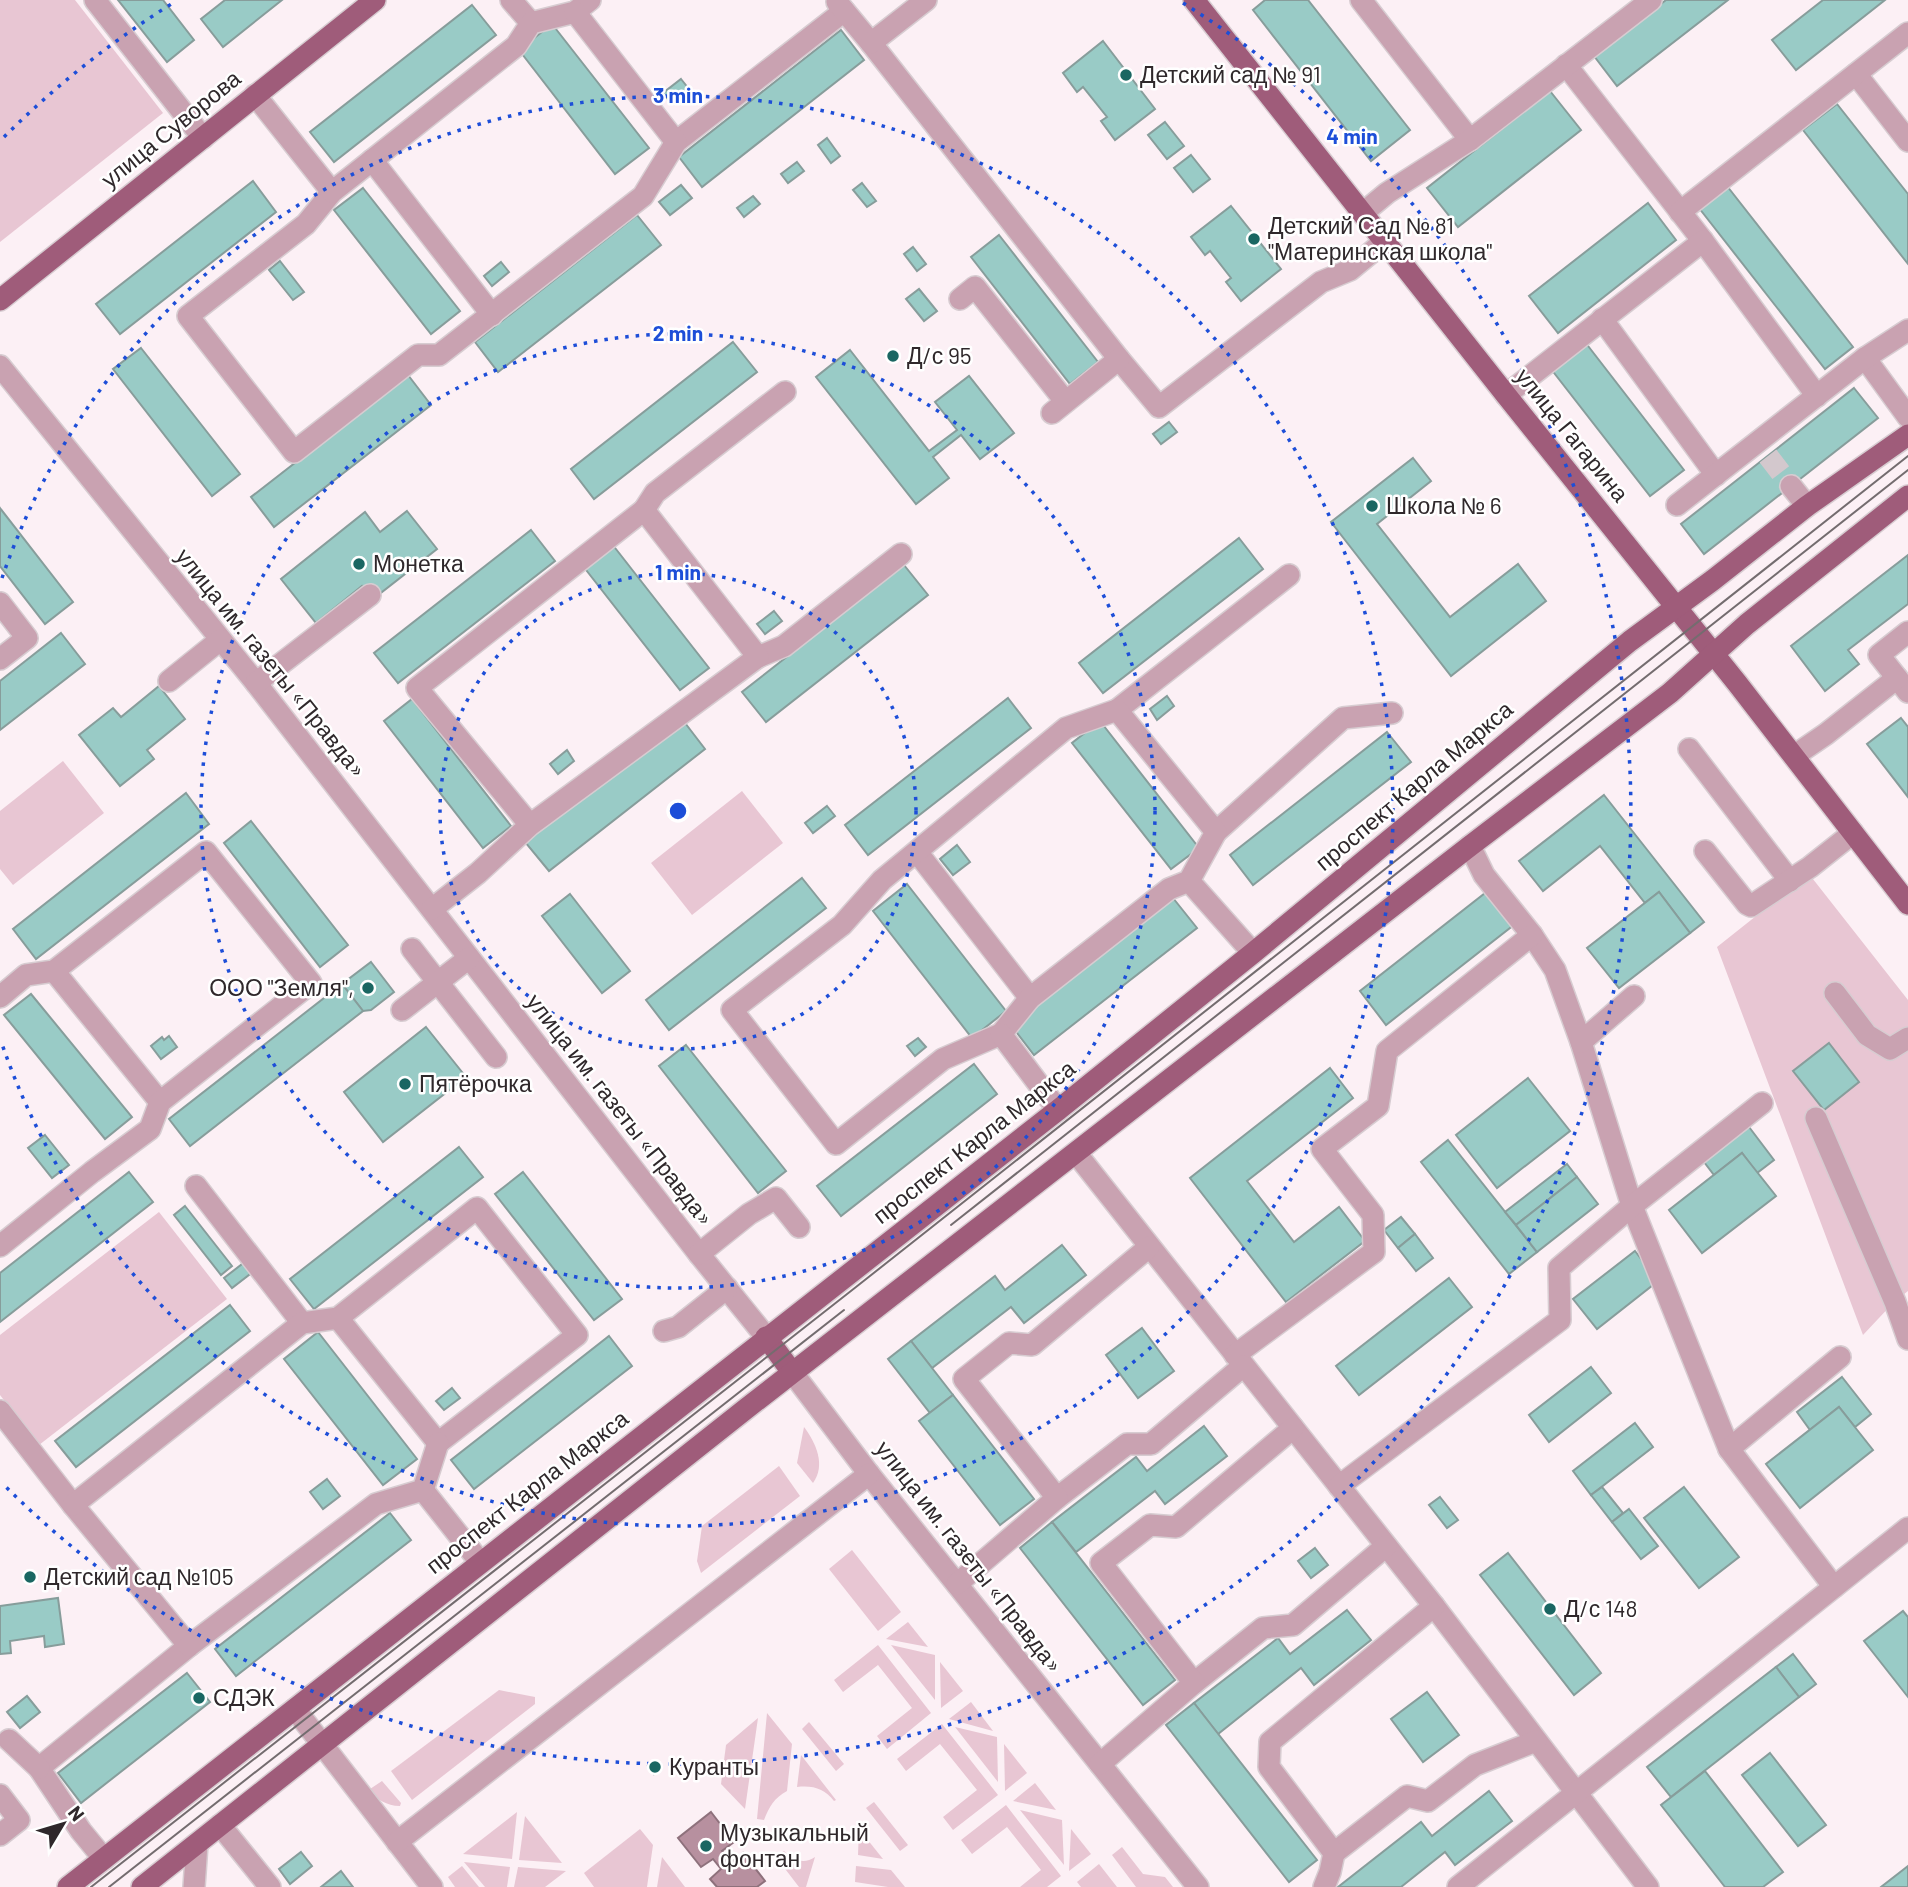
<svg xmlns="http://www.w3.org/2000/svg" width="1908" height="1887" viewBox="0 0 1908 1887" font-family="Barlow,sans-serif">
	<rect width="100%" height="100%" fill="#fcf0f5"/>
	<g fill="#e8c6d3">
		<path d="M0,0H75L163,113L0,242Z"/>
		<path d="M63,761L104,813L13,885L0,869V811Z"/>
		<path d="M742,791L783,843L692,915L651,863Z"/>
		<path d="M1809,874L1908,1000V1291L1894,1302L1863,1335L1717,947Z"/>
		<path d="M159,1212L227,1299L39,1445L0,1395V1335Z"/>
		<path d="M804,1427C816,1443 826,1465 813,1483L797,1463Z"/>
		<path d="M779,1466L800,1496L701,1573L697,1561L702,1526Z"/>
		<path d="M852,1550L901,1612L878,1631L829,1569Z"/>
		<path d="M908,1622L928,1647L886,1639Z"/>
		<path d="M878,1645L931,1713L887,1749L877,1736L912,1708L878,1665L843,1692L834,1680Z"/>
		<path d="M891,1645L935,1655V1700Z"/>
		<path d="M940,1662L963,1691L941,1708Z"/>
		<path d="M499,1690L535,1697V1704L412,1800L391,1771Z"/>
		<path d="M971,1702L993,1731L949,1719Z"/>
		<path d="M767,1713L792,1744L787,1791C774,1798 769,1807 764,1820L757,1819Z"/>
		<path d="M758,1718L745,1809L721,1784L726,1745Z"/>
		<path d="M809,1722L844,1764L836,1771L802,1729Z"/>
		<path d="M942,1724L998,1795L953,1830L943,1817L977,1790L940,1744L906,1771L897,1759Z"/>
		<path d="M955,1727L997,1737L998,1782Z"/>
		<path d="M1004,1744L1027,1773L1005,1791Z"/>
		<path d="M801,1755L836,1800L834,1801C825,1789 813,1785 797,1787Z"/>
		<path d="M382,1781L401,1803L400,1806C386,1806 378,1799 367,1791Z"/>
		<path d="M1035,1783L1056,1810L1013,1801Z"/>
		<path d="M874,1802L908,1845L900,1851L866,1808Z"/>
		<path d="M1006,1805L1061,1876L1047,1887H1020L1041,1870L1007,1827L972,1854L961,1840Z"/>
		<path d="M1020,1810L1062,1820L1064,1865Z"/>
		<path d="M517,1812L512,1859L463,1854Z"/>
		<path d="M525,1816L562,1863L519,1860Z"/>
		<path d="M640,1829L653,1845L647,1887H594L584,1873Z"/>
		<path d="M859,1829L883,1859L858,1855Z"/>
		<path d="M1071,1829L1091,1854L1069,1871Z"/>
		<path d="M1122,1847L1143,1874L1165,1877L1173,1887H1136L1112,1855Z"/>
		<path d="M784,1851C792,1860 804,1865 815,1857L806,1887H799L776,1857Z"/>
		<path d="M662,1857L685,1887H657Z"/>
		<path d="M464,1862L510,1867L507,1887H485Z"/>
		<path d="M1099,1864L1117,1887H1081L1077,1882Z"/>
		<path d="M462,1866L479,1887H455L448,1877Z"/>
		<path d="M856,1866L891,1870L905,1887H888L855,1882Z"/>
		<path d="M518,1867L566,1871L545,1887H514Z"/>
	</g>
	<path fill="#b7909f" stroke="#8e717c" stroke-width="2" d="M711,1812L734,1842L722,1851L731,1862L743,1853L765,1881L757,1887H717L710,1879L721,1869L713,1859L701,1867L678,1838Z"/>
	<g fill="#99cbc6" stroke="#879d9b" stroke-width="2">
		<path d="M118,0H163L194,40L167,62Z"/>
		<path d="M225,0H282L223,47L201,19Z"/>
		<path d="M1265,0H1308L1410,130L1371,161L1253,10Z"/>
		<path d="M1666,0H1728L1617,86L1594,56Z"/>
		<path d="M1823,0H1885L1796,70L1772,40Z"/>
		<path d="M472,5L496,35L334,162L310,132Z"/>
		<path d="M552,24L649,148L615,174L519,50Z"/>
		<path d="M841,30L864,60L702,187L679,157Z"/>
		<path d="M1103,41L1155,109L1115,140L1101,121L1107,117L1083,87L1077,92L1063,73Z"/>
		<path d="M681,79L689,89L671,103L663,93Z"/>
		<path d="M1550,91L1581,130L1458,227L1427,188Z"/>
		<path d="M1837,104L1908,194V264L1803,130Z"/>
		<path d="M1165,122L1184,146L1167,159L1148,135Z"/>
		<path d="M827,138L840,156L831,163L818,145Z"/>
		<path d="M1191,155L1210,179L1193,192L1174,168Z"/>
		<path d="M797,162L804,171L788,183L781,174Z"/>
		<path d="M253,181L276,212L120,334L96,304Z"/>
		<path d="M862,183L876,201L867,207L853,190Z"/>
		<path d="M681,185L692,198L670,215L659,202Z"/>
		<path d="M1727,186L1853,347L1825,369L1699,208Z"/>
		<path d="M363,188L460,311L431,334L334,210Z"/>
		<path d="M753,196L760,204L744,217L737,208Z"/>
		<path d="M1648,203L1676,240L1558,333L1529,296Z"/>
		<path d="M1231,206L1281,269L1241,301L1226,282L1231,278L1210,251L1205,255L1191,237Z"/>
		<path d="M637,215L661,245L498,372L475,342Z"/>
		<path d="M999,235L1098,362L1070,384L971,257Z"/>
		<path d="M913,247L926,264L917,271L904,254Z"/>
		<path d="M280,261L304,292L293,300L269,270Z"/>
		<path d="M501,262L509,272L492,286L484,276Z"/>
		<path d="M919,289L937,311L924,321L906,299Z"/>
		<path d="M733,342L757,372L594,499L571,469Z"/>
		<path d="M1585,342L1684,470L1650,496L1551,369Z"/>
		<path d="M141,348L240,474L212,496L113,369Z"/>
		<path d="M850,350L929,451L957,430L935,402L969,376L1014,433L980,459L961,435L933,457L949,478L916,504L816,377Z"/>
		<path d="M408,375L431,405L274,527L251,497Z"/>
		<path d="M1854,388L1878,418L1704,554L1681,524Z"/>
		<path d="M1169,422L1177,432L1161,444L1153,434Z"/>
		<path d="M1413,458L1431,481L1377,524L1450,617L1518,564L1546,601L1451,676L1331,522Z"/>
		<path d="M0,508L73,602L45,624L0,566Z"/>
		<path d="M407,511L437,549L373,599L362,586L316,623L281,579L365,512L380,532Z"/>
		<path d="M531,530L555,561L398,683L374,653Z"/>
		<path d="M1239,538L1263,569L1103,693L1079,663Z"/>
		<path d="M612,544L709,668L680,690L583,566Z"/>
		<path d="M1908,555V604L1848,650L1859,664L1825,691L1791,646Z"/>
		<path d="M904,565L928,595L766,722L742,692Z"/>
		<path d="M774,611L782,621L765,634L757,624Z"/>
		<path d="M61,633L85,664L0,730V681Z"/>
		<path d="M159,686L185,719L147,750L154,759L120,786L79,735L113,708L121,717Z"/>
		<path d="M1167,696L1174,706L1157,720L1150,709Z"/>
		<path d="M1008,698L1031,728L868,855L845,825Z"/>
		<path d="M412,699L511,826L483,848L384,721Z"/>
		<path d="M1901,718L1908,727V797L1867,744Z"/>
		<path d="M682,719L705,749L549,871L525,842Z"/>
		<path d="M1100,721L1199,848L1171,869L1072,743Z"/>
		<path d="M1387,732L1411,762L1253,885L1230,855Z"/>
		<path d="M567,750L574,761L558,774L550,764Z"/>
		<path d="M186,793L209,824L36,959L13,929Z"/>
		<path d="M1604,795L1704,922L1690,933L1659,892L1645,903L1600,846L1543,891L1519,861Z"/>
		<path d="M827,806L835,816L813,833L805,823Z"/>
		<path d="M251,821L348,945L320,967L224,843Z"/>
		<path d="M957,845L970,862L953,875L940,859Z"/>
		<path d="M802,878L826,908L669,1030L646,1000Z"/>
		<path d="M907,884L1006,1011L972,1038L873,911Z"/>
		<path d="M1489,890L1515,924L1386,1025L1360,991Z"/>
		<path d="M1659,892L1690,933L1619,988L1587,948Z"/>
		<path d="M570,894L630,971L602,993L542,916Z"/>
		<path d="M1173,898L1197,928L1034,1055L1011,1025Z"/>
		<path d="M371,962L394,992L371,1010L363,1011L342,984Z"/>
		<path d="M342,984L363,1011L190,1146L169,1119Z"/>
		<path d="M31,994L132,1117L105,1139L4,1015Z"/>
		<path d="M426,1027L466,1077L383,1142L344,1092Z"/>
		<path d="M169,1036L177,1047L161,1059L151,1046L162,1037L164,1040Z"/>
		<path d="M918,1038L926,1047L915,1056L907,1046Z"/>
		<path d="M1829,1043L1859,1082L1824,1110L1793,1071Z"/>
		<path d="M686,1045L786,1171L758,1193L659,1066Z"/>
		<path d="M974,1064L997,1094L841,1216L817,1186Z"/>
		<path d="M1330,1068L1353,1098L1247,1181L1294,1242L1339,1207L1365,1241L1286,1302L1190,1178Z"/>
		<path d="M1528,1078L1570,1131L1497,1188L1456,1135Z"/>
		<path d="M1746,1123L1774,1160L1757,1173L1742,1153L1714,1175L1701,1158Z"/>
		<path d="M45,1135L69,1165L52,1178L28,1148Z"/>
		<path d="M1448,1140L1537,1252L1509,1274L1421,1162Z"/>
		<path d="M459,1147L483,1177L314,1309L290,1279Z"/>
		<path d="M1742,1153L1776,1196L1702,1253L1669,1210Z"/>
		<path d="M1567,1164L1577,1177L1516,1225L1505,1212Z"/>
		<path d="M129,1172L153,1202L0,1322V1273Z"/>
		<path d="M523,1172L622,1299L594,1320L495,1194Z"/>
		<path d="M1577,1177L1598,1204L1537,1252L1516,1225Z"/>
		<path d="M185,1206L232,1266L221,1275L174,1215Z"/>
		<path d="M1401,1217L1415,1234L1398,1248L1384,1230Z"/>
		<path d="M1415,1234L1433,1258L1416,1271L1398,1248Z"/>
		<path d="M1062,1245L1086,1275L1024,1323L1011,1307L932,1368L911,1341L995,1276L1005,1290Z"/>
		<path d="M1635,1251L1658,1281L1597,1329L1573,1299Z"/>
		<path d="M246,1261L254,1271L232,1288L224,1278Z"/>
		<path d="M1449,1278L1472,1307L1359,1395L1336,1366Z"/>
		<path d="M230,1305L250,1331L76,1467L55,1441Z"/>
		<path d="M1142,1328L1174,1371L1138,1398L1106,1355Z"/>
		<path d="M318,1332L417,1459L383,1485L284,1359Z"/>
		<path d="M609,1336L632,1366L474,1489L451,1460Z"/>
		<path d="M911,1341L953,1395L930,1413L888,1359Z"/>
		<path d="M1591,1367L1611,1393L1549,1442L1529,1415Z"/>
		<path d="M1842,1377L1871,1414L1855,1427L1839,1407L1810,1430L1797,1412Z"/>
		<path d="M452,1388L460,1398L444,1410L436,1401Z"/>
		<path d="M953,1395L1034,1499L1000,1525L919,1421Z"/>
		<path d="M1839,1407L1873,1450L1800,1508L1766,1464Z"/>
		<path d="M1635,1423L1653,1447L1591,1495L1573,1471Z"/>
		<path d="M1204,1426L1227,1456L1165,1504L1155,1491L1076,1552L1052,1522L1136,1457L1147,1471Z"/>
		<path d="M327,1479L340,1496L323,1509L310,1492Z"/>
		<path d="M1602,1487L1623,1513L1612,1522L1591,1495Z"/>
		<path d="M1684,1487L1739,1557L1699,1588L1644,1518Z"/>
		<path d="M1440,1497L1458,1520L1447,1528L1429,1505Z"/>
		<path d="M1629,1509L1658,1546L1641,1559L1612,1522Z"/>
		<path d="M390,1513L411,1540L236,1676L215,1649Z"/>
		<path d="M1052,1522L1175,1680L1143,1705L1020,1548Z"/>
		<path d="M1315,1548L1328,1565L1311,1578L1298,1561Z"/>
		<path d="M1508,1553L1601,1673L1574,1695L1480,1575Z"/>
		<path d="M58,1598L64,1644L45,1647L44,1636L10,1641L11,1653L0,1654V1606Z"/>
		<path d="M1347,1610L1371,1640L1314,1685L1301,1668L1218,1734L1194,1703L1278,1638L1290,1654Z"/>
		<path d="M1903,1611L1908,1617V1697L1864,1641Z"/>
		<path d="M1793,1654L1816,1684L1799,1697L1776,1667Z"/>
		<path d="M1776,1667L1799,1697L1671,1797L1647,1767Z"/>
		<path d="M187,1673L210,1702L81,1803L58,1773Z"/>
		<path d="M1427,1692L1459,1735L1423,1762L1391,1719Z"/>
		<path d="M27,1696L40,1712L20,1728L7,1712Z"/>
		<path d="M1194,1703L1317,1860L1289,1882L1166,1725Z"/>
		<path d="M1770,1753L1826,1825L1798,1846L1742,1775Z"/>
		<path d="M655,1761L661,1769L654,1774L648,1766Z"/>
		<path d="M1705,1771L1783,1872L1763,1887H1725L1661,1805Z"/>
		<path d="M1489,1791L1512,1821L1455,1865L1445,1852L1401,1887H1338L1421,1822L1432,1836Z"/>
		<path d="M301,1852L312,1866L290,1884L279,1869Z"/>
		<path d="M1908,1866V1887H1881Z"/>
		<path d="M341,1871L353,1887H321Z"/>
	</g>
	<g fill="none" stroke-linecap="round" stroke-linejoin="round">
		<path stroke="#d3c8cd" stroke-width="21" stroke-dasharray="21 10" stroke-linecap="butt" d="M1768,456L1791,486"/>
		<g stroke="#d7ccd1" stroke-width="24">
			<g id="minor">
				<path d="M95,0L203,138"/>
				<path d="M511,0L531,23"/>
				<path d="M590,0L575,12L531,23L516,46L332,192L306,224L188,316L294,452L418,355H439L643,196L676,142L844,11"/>
				<path d="M1361,0L1470,140"/>
				<path d="M837,2L871,43L1119,359L1159,407L1321,282L1350,270L1385,241"/>
				<path d="M575,12L676,142"/>
				<path d="M871,43L926,0"/>
				<path d="M1566,65L1703,241"/>
				<path d="M1856,74L1908,141"/>
				<path d="M255,95L332,192"/>
				<path d="M372,160L492,315"/>
				<path d="M1680,212L1908,33"/>
				<path d="M1363,213L1387,193L1470,140L1651,0"/>
				<path d="M960,299L975,287L1065,401"/>
				<path d="M1602,319L1716,475"/>
				<path d="M1865,358L1908,417"/>
				<path d="M0,366L256,683L699,1254L766,1337"/>
				<path d="M1506,395L1703,241L1817,396"/>
				<path d="M1052,413L1119,359"/>
				<path d="M1791,486L1807,506"/>
				<path d="M1677,505L1865,358L1908,330"/>
				<path d="M644,510L655,493L785,392"/>
				<path d="M0,603L27,638L0,659"/>
				<path d="M1908,632L1879,655L1908,692"/>
				<path d="M758,657L784,646L901,554"/>
				<path d="M169,681L220,640"/>
				<path d="M256,683L370,595"/>
				<path d="M1117,710L1289,575"/>
				<path d="M1689,749L1790,881"/>
				<path d="M1794,756L1826,734L1897,678"/>
				<path d="M1216,832L1343,718L1392,713"/>
				<path d="M1470,846L1484,875L1532,935L1555,970L1581,1042L1632,1206L1729,1449"/>
				<path d="M1705,851L1747,904L1751,906L1810,867L1853,833"/>
				<path d="M917,852L1030,998"/>
				<path d="M1189,881L1169,889L1030,998L1001,1034L943,1059L836,1144L732,1010L842,925L882,880L1066,728L1117,710L1216,832L1189,881L1253,953"/>
				<path d="M432,909L478,873L530,825L758,657L644,510L417,688L530,825"/>
				<path d="M412,949L496,1057"/>
				<path d="M54,971L160,1102"/>
				<path d="M1835,993L1867,1035L1890,1049L1908,1038"/>
				<path d="M0,997L26,975L54,971L206,852L311,983L160,1102L150,1129L92,1172L0,1246"/>
				<path d="M402,1010L469,958"/>
				<path d="M1001,1034L1058,1110"/>
				<path d="M1581,1042L1634,996"/>
				<path d="M1816,1118L1895,1302L1908,1339"/>
				<path d="M1076,1153L1434,1606L1648,1887"/>
				<path d="M196,1186L302,1323"/>
				<path d="M699,1254L749,1214L776,1198L799,1227"/>
				<path d="M664,1331L678,1327L727,1288"/>
				<path d="M1235,1355L1374,1252L1373,1215L1322,1149L1378,1106L1387,1051L1532,935"/>
				<path d="M792,1372L869,1474L1198,1887"/>
				<path d="M0,1411L73,1505L189,1646L39,1768L81,1831L104,1859"/>
				<path d="M1339,1486L1560,1320L1559,1268L1632,1206L1762,1103"/>
				<path d="M423,1490L480,1562"/>
				<path d="M1057,1498L1127,1444H1151L1243,1366"/>
				<path d="M73,1505L302,1323L338,1318L477,1208L577,1335L438,1443L338,1318"/>
				<path d="M957,1584L1057,1498L964,1379L1009,1343L1032,1345L1149,1247"/>
				<path d="M1834,1587L1729,1449L1840,1357"/>
				<path d="M189,1646L376,1504L423,1490L438,1443"/>
				<path d="M1194,1683L1263,1628L1293,1625L1386,1546"/>
				<path d="M295,1709L432,1887"/>
				<path d="M9,1740L39,1768"/>
				<path d="M1100,1764L1194,1683L1101,1563L1150,1525L1176,1527L1293,1428"/>
				<path d="M0,1795L19,1820L0,1835"/>
				<path d="M220,1825L270,1887"/>
				<path d="M397,1842L869,1474"/>
				<path d="M1334,1853L1407,1796L1428,1801L1475,1765L1536,1741"/>
				<path d="M194,1887L197,1844"/>
				<path d="M1324,1887L1330,1872L1334,1853L1269,1767L1270,1742L1434,1606"/>
				<path d="M1458,1887L1908,1528"/>
			</g>
		</g>
		<g stroke="#d7ccd1" stroke-width="24">
			<g id="major">
				<path d="M1194,0L1506,395L1737,683L1908,904"/>
				<path d="M0,300L375,0"/>
				<path d="M766,1337L792,1372"/>
				<path d="M68,1887L1058,1110L1253,953L1630,641L1713,580L1807,506L1908,435"/>
				<path d="M142,1887L747,1408L1470,846L1670,693L1747,624L1908,496"/>
			</g>
		</g>
		<use href="#minor" stroke="#c9a2b1" stroke-width="21"/>
		<use href="#major" stroke="#9f5c7a" stroke-width="21"/>
		<g stroke="#746c6f" stroke-width="2">
			<path d="M951,1225L1908,470"/>
			<path d="M91,1887L856,1287L1908,456"/>
			<path d="M109,1887L844,1310"/>
		</g>
	</g>
	<g fill="none" stroke="#1d4ed8" stroke-width="3.5" stroke-dasharray="3.5 7">
		<circle cx="678" cy="811" r="238"/>
		<circle cx="678" cy="811" r="477"/>
		<path d="M2 578A715 715 0 1 1 2 1044"/>
		<path d="M4 137A953 953 0 0 1 173 3M1183 3A953 953 0 1 1 4 1485"/>
	</g>
	<g fill="#1a6662" stroke="#fff" stroke-width="2.5">
		<circle cx="1126" cy="75" r="7"/>
		<circle cx="1254" cy="239" r="7"/>
		<circle cx="893" cy="356" r="7"/>
		<circle cx="1372" cy="506" r="7"/>
		<circle cx="359" cy="564" r="7"/>
		<circle cx="368" cy="988" r="7"/>
		<circle cx="405" cy="1084" r="7"/>
		<circle cx="30" cy="1577" r="7"/>
		<circle cx="1550" cy="1609" r="7"/>
		<circle cx="199" cy="1698" r="7"/>
		<circle cx="655" cy="1767" r="7"/>
		<circle cx="706" cy="1846" r="7"/>
	</g>
	<g text-anchor="middle" stroke-width="5" stroke-linejoin="round" paint-order="stroke">
		<g font-size="23" fill="#2f282b" stroke="#fff" text-anchor="start">
			<text x="1140" y="83">Детский сад № 91</text>
			<text x="1268" y="234">Детский Сад № 81<tspan x="1268" dy="26">"Материнская школа"</tspan></text>
			<text x="907" y="364">Д/с 95</text>
			<text x="1386" y="514">Школа № 6</text>
			<text x="373" y="572">Монетка</text>
			<text x="354" y="996" text-anchor="end">ООО "Земля",</text>
			<text x="419" y="1092">Пятёрочка</text>
			<text x="44" y="1585">Детский сад №105</text>
			<text x="1564" y="1617">Д/с 148</text>
			<text x="213" y="1706">СДЭК</text>
			<text x="669" y="1775">Куранты</text>
			<text x="720" y="1841">Музыкальный<tspan x="720" dy="26">фонтан</tspan></text>
		</g>
		<g font-size="23" fill="#2f282b" stroke="#fff">
			<text transform="translate(171 129) rotate(-39)" y="8">улица Суворова</text>
			<text transform="translate(1572 435) rotate(51)" y="8">улица Гагарина</text>
			<text transform="translate(271 663) rotate(51)" y="8">улица им. газеты «Правда»</text>
			<text transform="translate(1414 786) rotate(-40)" y="8">проспект Карла Маркса</text>
			<text transform="translate(620 1110) rotate(52)" y="8">улица им. газеты «Правда»</text>
			<text transform="translate(974 1142) rotate(-38)" y="8">проспект Карла Маркса</text>
			<text transform="translate(527 1492) rotate(-38)" y="8">проспект Карла Маркса</text>
			<text transform="translate(969 1557) rotate(52)" y="8">улица им. газеты «Правда»</text>
		</g>
	</g>
	<circle cx="678" cy="811" r="10" fill="#1d4ed8" stroke="#fff" stroke-width="3.5"/>
	<g font-size="21" text-anchor="middle" font-weight="bold" fill="#1d4ed8" stroke="#fff" stroke-width="5" stroke-linejoin="round" paint-order="stroke">
		<text x="678" y="103">3 min</text>
		<text x="1352" y="144">4 min</text>
		<text x="678" y="341">2 min</text>
		<text x="678" y="580">1 min</text>
	</g>
	<g transform="translate(63 1824) rotate(52)" stroke="#ffffff" stroke-width="5" paint-order="stroke">
	<path d="M0-5L12 26L0 18L-12 26Z" fill="#2f282b"/>
	<text y="-10" font-size="19" font-weight="bold" text-anchor="middle" fill="#2f282b">N</text>
	</g>
</svg>
